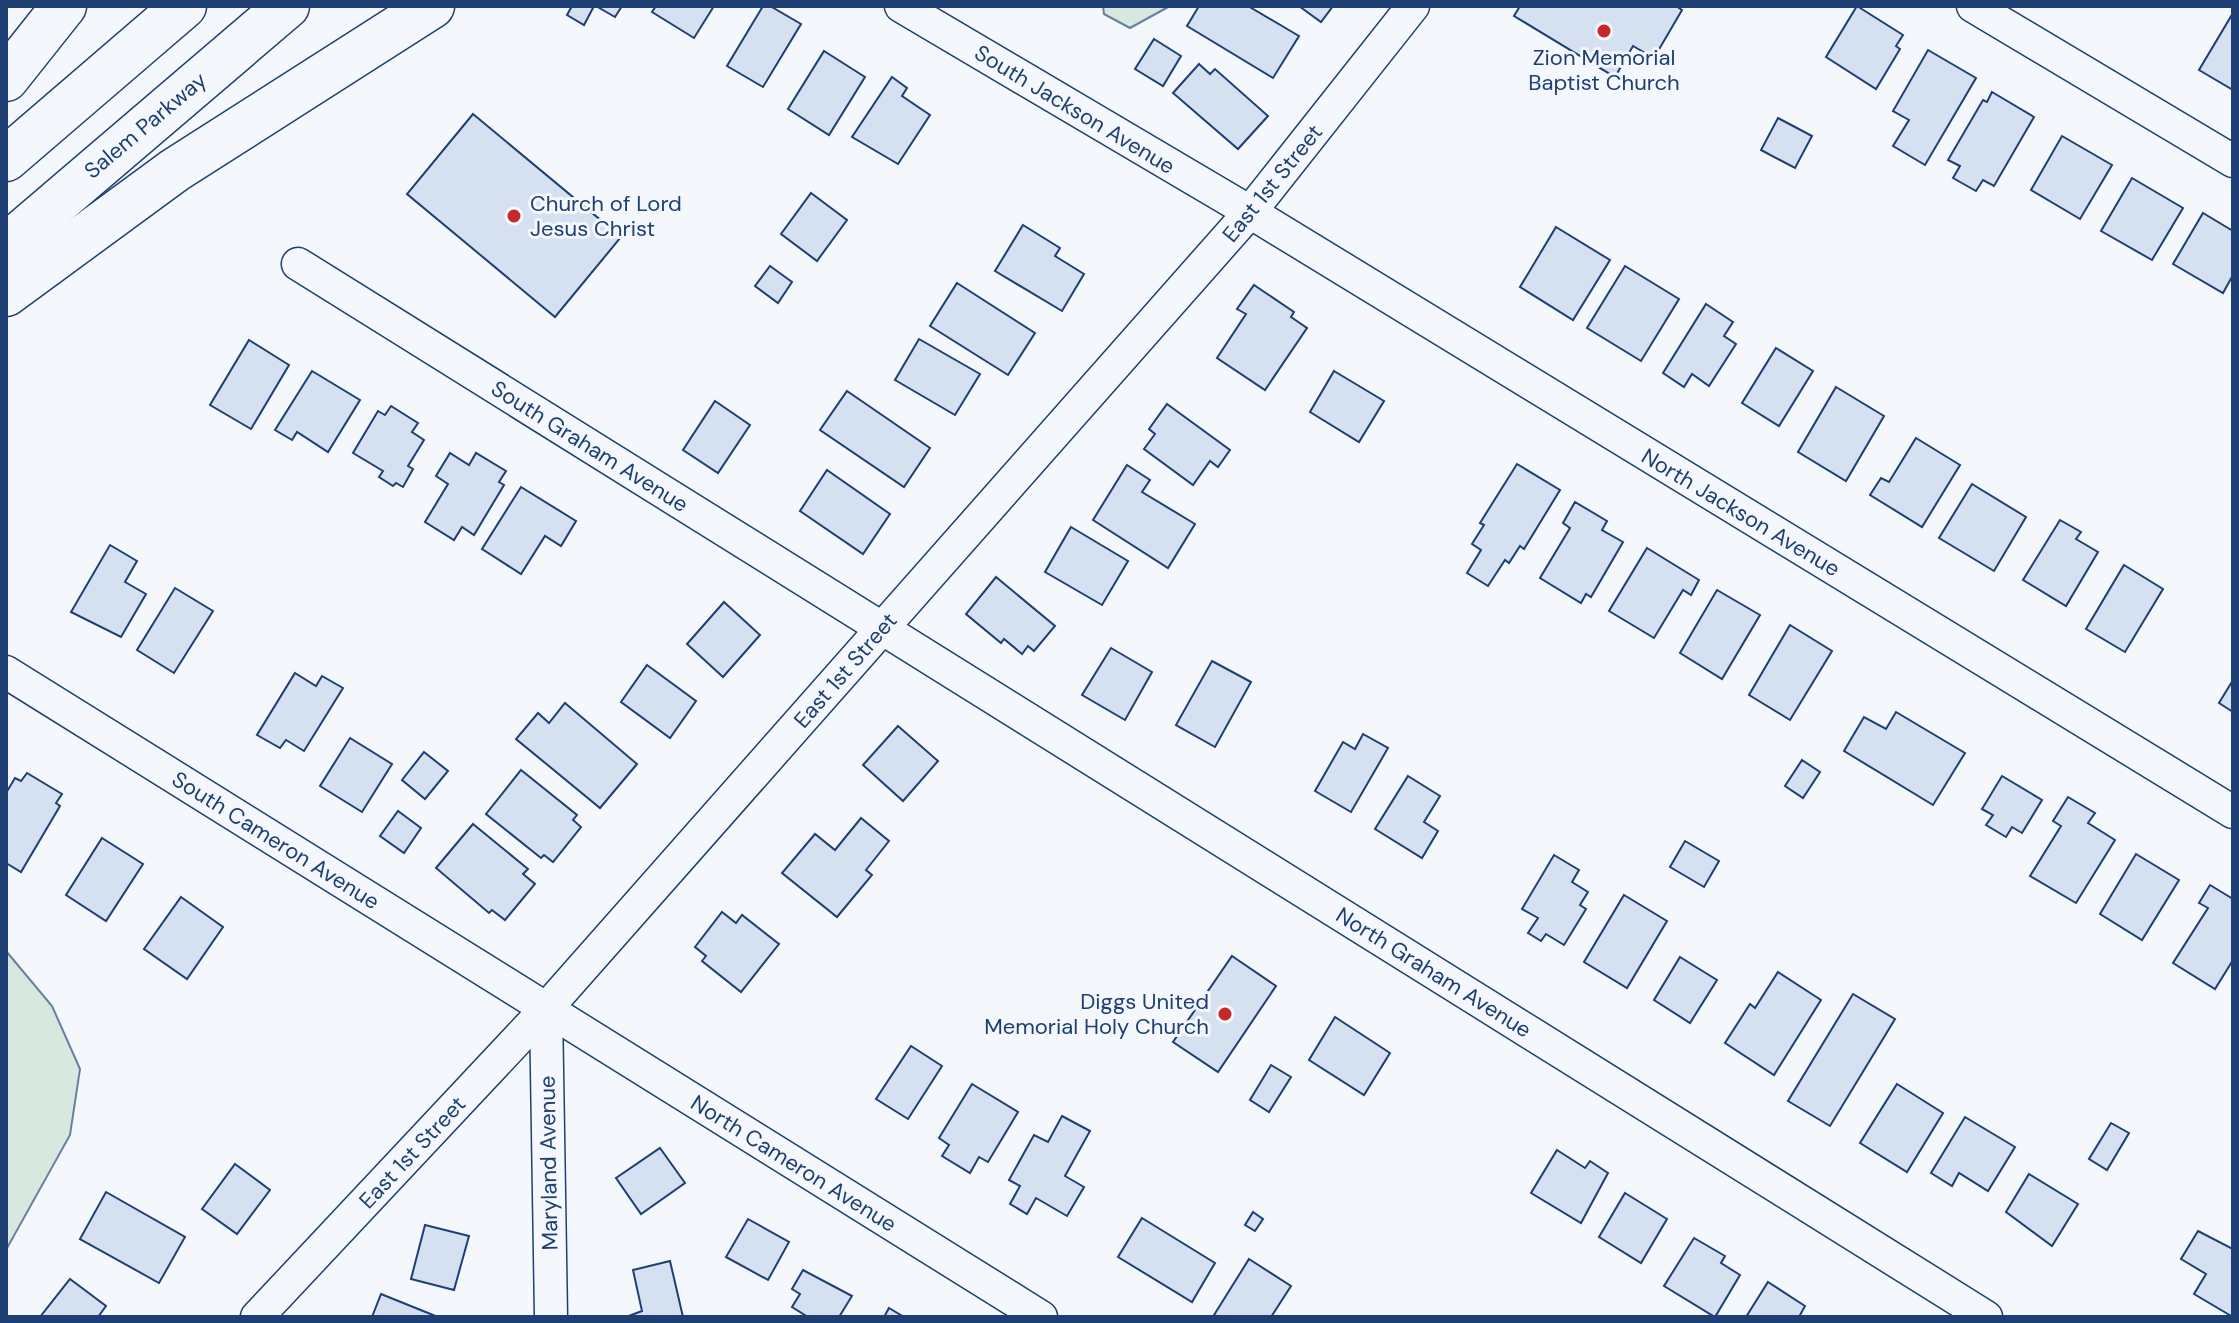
<svg xmlns="http://www.w3.org/2000/svg" width="2239" height="1323" viewBox="0 0 2239 1323" font-family="'DM Sans',sans-serif">
	<rect width="100%" height="100%" fill="#f4f7fb"/>
	<g fill="#d7e8df" stroke="#687fa3" stroke-width="2">
		<path d="M1103,6H1170L1130,28L1104,14Z"/>
		<path d="M6,951L52,1006L80,1069L70,1135L6,1250Z"/>
	</g>
	<g fill="#d5e0f0" stroke="#1d3f73" stroke-width="2">
		<path d="M572,6H594L584,25L567,15Z"/>
		<path d="M596,6H622L615,17Z"/>
		<path d="M656,6H714L694,38L652,12Z"/>
		<path d="M763,6H770L801,24L763,87L727,66Z"/>
		<path d="M1199,6H1248L1299,36L1273,78L1187,26Z"/>
		<path d="M1299,6H1333L1321,22Z"/>
		<path d="M1520,6H1676L1682,10L1654,58L1633,46L1615,77L1514,16Z"/>
		<path d="M1857,6L1903,35L1896,46L1900,49L1876,89L1826,57Z"/>
		<path d="M2233,13V90L2199,70Z"/>
		<path d="M1154,39L1181,56L1163,86L1135,69Z"/>
		<path d="M1928,50L1976,78L1925,165L1893,146L1909,120L1893,111Z"/>
		<path d="M824,51L865,77L829,135L788,109Z"/>
		<path d="M1199,64L1210,74L1215,69L1268,116L1238,149L1173,93Z"/>
		<path d="M892,77L907,88L902,96L930,115L898,164L852,137Z"/>
		<path d="M1992,92L2034,117L1994,186L1983,180L1976,191L1953,178L1960,166L1948,160L1983,100L1987,102Z"/>
		<path d="M473,114L621,237L555,317L407,194Z"/>
		<path d="M1778,118L1812,136L1795,168L1761,150Z"/>
		<path d="M2062,136L2112,165L2080,219L2031,190Z"/>
		<path d="M2132,178L2183,208L2152,260L2101,231Z"/>
		<path d="M811,193L847,220L817,261L781,234Z"/>
		<path d="M2203,213L2233,231V275L2223,293L2173,264Z"/>
		<path d="M1023,225L1060,248L1055,256L1084,274L1062,311L995,271Z"/>
		<path d="M1556,227L1610,260L1573,320L1520,287Z"/>
		<path d="M770,266L792,282L778,303L755,286Z"/>
		<path d="M1625,266L1679,299L1641,361L1587,328Z"/>
		<path d="M957,283L1035,333L1008,375L930,326Z"/>
		<path d="M1254,285L1294,312L1291,317L1307,328L1265,390L1217,358L1246,314L1237,309Z"/>
		<path d="M1706,304L1733,322L1724,336L1736,344L1709,386L1692,374L1684,387L1663,373Z"/>
		<path d="M919,339L980,374L955,415L895,380Z"/>
		<path d="M249,340L289,365L251,429L210,405Z"/>
		<path d="M1776,348L1813,371L1779,426L1742,403Z"/>
		<path d="M312,371L360,400L328,452L297,432L292,440L275,430Z"/>
		<path d="M1334,371L1384,401L1359,442L1310,412Z"/>
		<path d="M1836,387L1884,416L1846,481L1798,452Z"/>
		<path d="M847,391L930,448L904,487L820,430Z"/>
		<path d="M715,401L750,425L718,473L683,450Z"/>
		<path d="M1167,404L1230,450L1218,467L1210,461L1193,485L1144,449L1155,434L1149,429Z"/>
		<path d="M391,406L418,423L412,432L424,440L408,466L413,469L403,487L396,483L393,486L379,477L383,471L353,453L378,411L385,415Z"/>
		<path d="M1916,438L1960,465L1922,527L1870,495L1881,478L1889,482Z"/>
		<path d="M450,453L469,465L476,453L506,471L499,482L504,485L474,535L462,527L454,540L425,522L448,484L436,476Z"/>
		<path d="M1517,464L1560,490L1524,549L1520,546L1509,563L1505,560L1488,586L1467,573L1481,550L1472,544L1484,525L1480,523Z"/>
		<path d="M1127,465L1150,480L1142,492L1195,524L1168,568L1093,520Z"/>
		<path d="M827,470L890,514L863,554L800,511Z"/>
		<path d="M1972,484L2026,517L1994,571L1939,538Z"/>
		<path d="M521,487L576,521L561,546L545,536L521,574L482,549Z"/>
		<path d="M1575,502L1607,521L1602,530L1623,542L1591,597L1586,594L1581,603L1540,578L1570,528L1563,523Z"/>
		<path d="M2060,520L2081,532L2076,539L2098,552L2066,606L2023,580Z"/>
		<path d="M1071,527L1128,561L1102,605L1045,572Z"/>
		<path d="M110,545L137,561L125,582L146,594L121,637L71,612Z"/>
		<path d="M1647,548L1699,580L1691,595L1683,590L1654,638L1609,611Z"/>
		<path d="M2124,565L2163,589L2125,652L2086,629Z"/>
		<path d="M996,577L1055,626L1034,651L1028,646L1022,654L1004,639L1001,643L966,614Z"/>
		<path d="M175,588L213,611L174,673L137,650Z"/>
		<path d="M1717,590L1760,615L1722,679L1680,653Z"/>
		<path d="M724,602L760,635L723,677L687,644Z"/>
		<path d="M1790,625L1832,651L1790,720L1749,695Z"/>
		<path d="M1111,648L1152,672L1125,720L1082,695Z"/>
		<path d="M1212,661L1251,682L1215,747L1176,725Z"/>
		<path d="M647,665L696,701L670,738L621,702Z"/>
		<path d="M295,673L316,686L322,676L343,688L304,751L286,740L280,748L257,735Z"/>
		<path d="M2233,680V712L2219,703Z"/>
		<path d="M565,703L637,764L600,808L516,739L538,713L549,723Z"/>
		<path d="M1896,712L1965,753L1933,805L1844,751L1864,717L1886,729Z"/>
		<path d="M898,726L938,761L903,801L863,765Z"/>
		<path d="M1363,734L1388,748L1351,812L1315,791L1343,742L1355,749Z"/>
		<path d="M350,738L392,764L362,812L320,786Z"/>
		<path d="M424,752L448,771L425,799L402,780Z"/>
		<path d="M1802,760L1820,772L1803,798L1785,786Z"/>
		<path d="M521,770L577,815L573,820L581,827L553,862L544,855L541,858L486,814Z"/>
		<path d="M27,773L62,794L56,803L60,806L21,872L6,863V793L15,778L21,781Z"/>
		<path d="M1408,776L1440,796L1424,822L1438,831L1422,858L1375,829Z"/>
		<path d="M2002,776L2042,800L2022,833L2012,827L2006,837L1986,825L1993,815L1982,809Z"/>
		<path d="M2068,797L2095,813L2088,823L2115,840L2076,903L2030,876L2061,826L2053,821Z"/>
		<path d="M398,811L421,828L404,853L380,836Z"/>
		<path d="M861,818L889,841L866,870L872,875L837,917L782,873L815,834L835,850Z"/>
		<path d="M473,824L528,869L523,874L535,884L505,920L492,910L489,913L436,868Z"/>
		<path d="M102,838L143,864L106,921L66,895Z"/>
		<path d="M1685,841L1719,861L1704,887L1670,867Z"/>
		<path d="M2136,854L2179,880L2142,940L2100,914Z"/>
		<path d="M1554,855L1579,870L1572,882L1588,892L1580,905L1586,909L1564,945L1546,934L1541,941L1528,933L1538,918L1522,909Z"/>
		<path d="M2210,885L2233,899V960L2215,989L2173,963L2208,908L2199,903Z"/>
		<path d="M1624,895L1667,921L1627,988L1584,962Z"/>
		<path d="M181,897L223,927L187,979L144,949Z"/>
		<path d="M722,912L736,923L742,915L779,944L741,992L702,961L706,956L695,947Z"/>
		<path d="M1232,956L1276,986L1218,1072L1173,1042Z"/>
		<path d="M1680,957L1717,980L1690,1023L1654,1000Z"/>
		<path d="M1778,972L1821,1000L1774,1075L1725,1043L1750,1004L1755,1008Z"/>
		<path d="M1853,994L1895,1019L1830,1126L1788,1101Z"/>
		<path d="M1335,1017L1390,1053L1364,1095L1309,1060Z"/>
		<path d="M911,1046L942,1066L908,1119L876,1099Z"/>
		<path d="M1271,1065L1291,1077L1269,1112L1250,1100Z"/>
		<path d="M972,1084L1018,1112L988,1162L979,1157L970,1173L942,1156L949,1145L939,1138Z"/>
		<path d="M1897,1084L1943,1113L1907,1172L1860,1143Z"/>
		<path d="M1062,1116L1090,1131L1065,1176L1084,1187L1067,1216L1036,1198L1027,1214L1010,1204L1020,1186L1009,1180L1034,1135L1048,1142Z"/>
		<path d="M1965,1117L2015,1147L1988,1191L1959,1173L1952,1186L1931,1173Z"/>
		<path d="M2111,1123L2129,1133L2107,1170L2089,1159Z"/>
		<path d="M660,1148L685,1183L641,1214L616,1178Z"/>
		<path d="M1557,1150L1585,1168L1590,1161L1608,1173L1581,1223L1531,1193Z"/>
		<path d="M235,1164L270,1190L237,1234L202,1209Z"/>
		<path d="M2029,1174L2078,1204L2052,1246L2006,1212Z"/>
		<path d="M106,1192L185,1237L159,1283L80,1239Z"/>
		<path d="M1625,1193L1667,1219L1641,1263L1599,1237Z"/>
		<path d="M1253,1212L1263,1219L1255,1231L1245,1225Z"/>
		<path d="M1142,1218L1215,1263L1192,1302L1118,1257Z"/>
		<path d="M748,1219L789,1242L768,1280L726,1257Z"/>
		<path d="M425,1225L469,1236L454,1290L411,1279Z"/>
		<path d="M2198,1231L2233,1249V1317L2194,1294L2206,1274L2181,1259Z"/>
		<path d="M1694,1238L1725,1256L1721,1263L1740,1275L1715,1317L1664,1286Z"/>
		<path d="M1249,1259L1291,1286L1271,1317H1218L1214,1315Z"/>
		<path d="M670,1261L683,1317H626L642,1311L633,1270Z"/>
		<path d="M803,1270L852,1296L839,1317H808L792,1307L800,1294L792,1289Z"/>
		<path d="M70,1279L106,1306L98,1317H40Z"/>
		<path d="M1768,1282L1805,1306L1799,1317H1746Z"/>
		<path d="M381,1294L438,1317H372Z"/>
		<path d="M889,1308L904,1317H884Z"/>
	</g>
	<g fill="none" stroke-linecap="round" stroke-linejoin="round">
		<g stroke="#1d3f73" stroke-width="35">
			<g id="street">
				<path d="M901,6L1250,212L2233,812"/>
				<path d="M1973,6L2233,161"/>
				<path d="M298,264L1986,1317"/>
				<path d="M6,672L1041,1317"/>
				<path d="M546,1009L551,1317"/>
				<path d="M257,1317L546,1009L1250,212L1413,6"/>
			</g>
		</g>
		<g stroke="#1d3f73" stroke-width="47">
			<g id="highway">
				<path d="M6,79L64,6"/>
				<path d="M6,159L184,6"/>
				<path d="M6,246L287,6"/>
				<path d="M6,294L175,170L432,6"/>
			</g>
		</g>
		<use href="#street" stroke="#f4f7fb" stroke-width="32"/>
		<use href="#highway" stroke="#f4f7fb" stroke-width="44"/>
	</g>
	<g fill="#c62828" stroke="#f4f7fb" stroke-width="3">
		<circle cx="1604" cy="31" r="8"/>
		<circle cx="514" cy="216" r="8"/>
		<circle cx="1225" cy="1014" r="8"/>
	</g>
	<g text-anchor="middle" stroke-width="6" stroke-linejoin="round" paint-order="stroke">
		<g font-size="22" fill="#1d3f73" stroke="#f4f7fb">
			<text x="1604" y="65">Zion Memorial<tspan x="1604" dy="25">Baptist Church</tspan></text>
			<text x="530" y="211" text-anchor="start">Church of Lord<tspan x="530" dy="25">Jesus Christ</tspan></text>
			<text x="1209" y="1009" text-anchor="end">Diggs United<tspan x="1209" dy="25">Memorial Holy Church</tspan></text>
		</g>
		<g font-size="22" fill="#1d3f73" stroke="#f4f7fb">
			<text transform="translate(1075 109) rotate(31)" y="8">South Jackson Avenue</text>
			<text transform="translate(145 125) rotate(-40)" y="8">Salem Parkway</text>
			<text transform="translate(1272 183) rotate(-51)" y="8">East 1st Street</text>
			<text transform="translate(590 446) rotate(32)" y="8">South Graham Avenue</text>
			<text transform="translate(1741 512) rotate(31)" y="8">North Jackson Avenue</text>
			<text transform="translate(845 670) rotate(-49)" y="8">East 1st Street</text>
			<text transform="translate(276 840) rotate(32)" y="8">South Cameron Avenue</text>
			<text transform="translate(1434 972) rotate(32)" y="8">North Graham Avenue</text>
			<text transform="translate(412 1152) rotate(-47)" y="8">East 1st Street</text>
			<text transform="translate(548 1163) rotate(-91)" y="8">Maryland Avenue</text>
			<text transform="translate(794 1163) rotate(32)" y="8">North Cameron Avenue</text>
		</g>
	</g>
	<rect width="2239" height="1323" fill="none" stroke="#1d3f73" stroke-width="16"/>
</svg>
